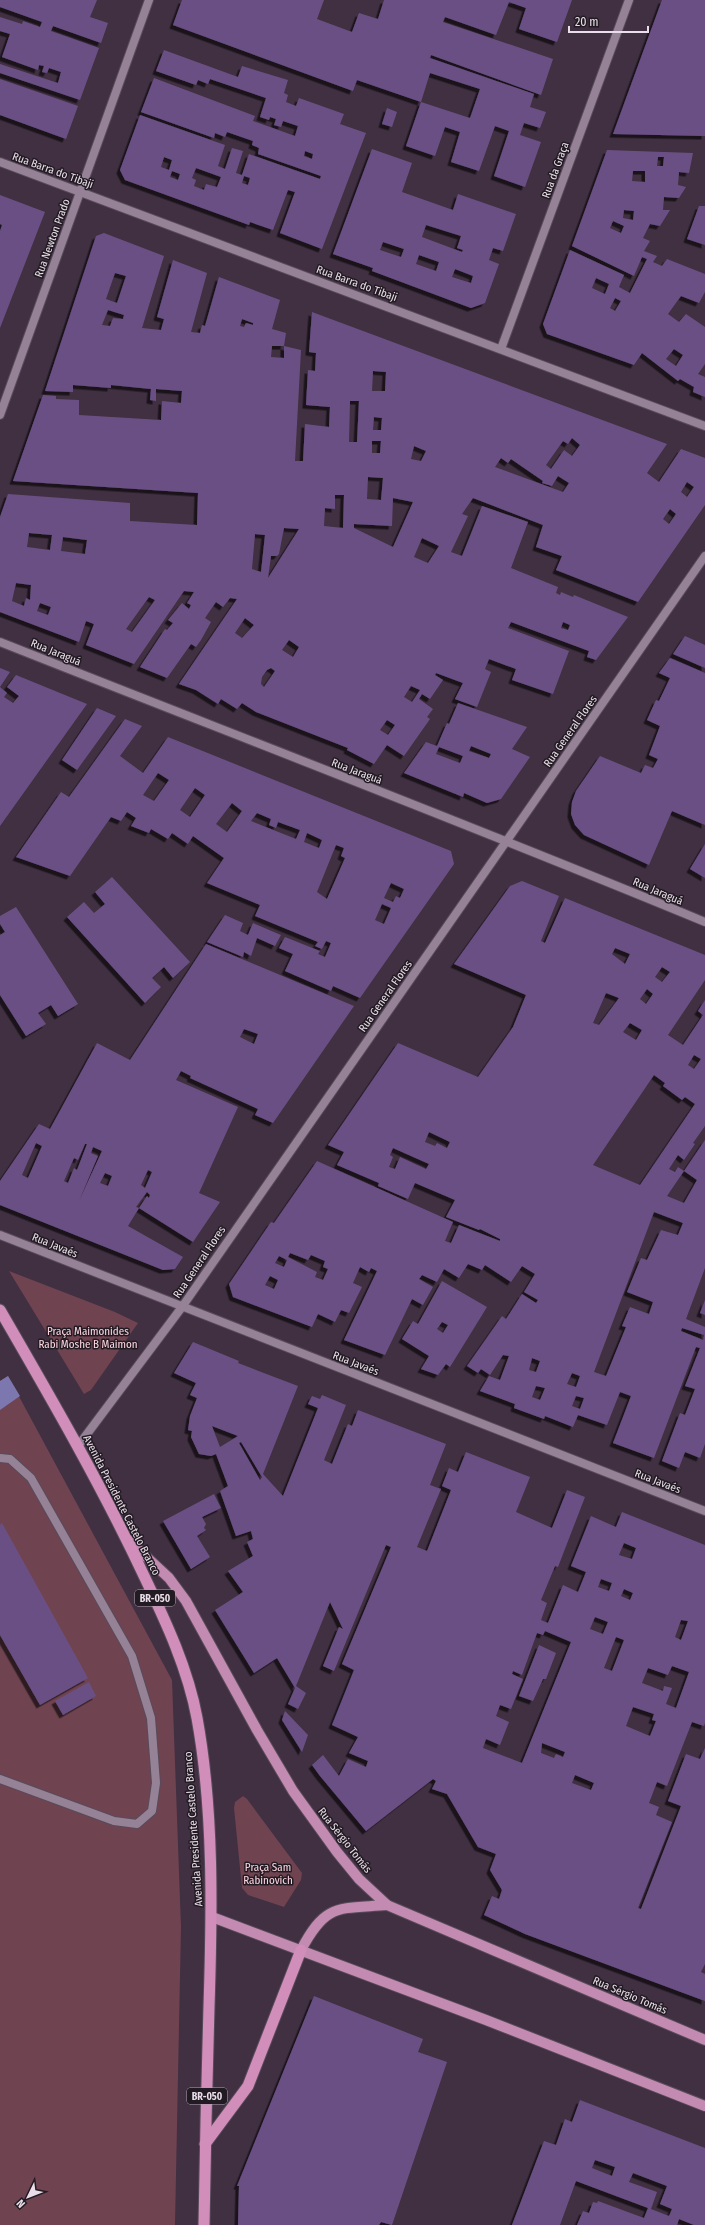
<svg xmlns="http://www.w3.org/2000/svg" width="705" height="2225" viewBox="0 0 705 2225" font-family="'Fira Sans Condensed',sans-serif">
	<defs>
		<filter id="shadow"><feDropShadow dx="-3.5" dy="3.5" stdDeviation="0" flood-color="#0009"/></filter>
	</defs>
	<rect width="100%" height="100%" fill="#412f42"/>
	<g fill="#6f4350">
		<path d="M9,1271L115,1312L138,1323L91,1390L84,1394Z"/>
		<path d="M8,1376L172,1680L181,1927L175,2225H0V1381Z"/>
		<path d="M243,1796L247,1799L302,1873L301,1880L284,1907L248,1895L242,1888L234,1808L235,1802Z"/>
	</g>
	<path fill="#7d77b0" d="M8,1376L20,1396L0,1410V1381Z"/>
	<g fill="#6a5084" fill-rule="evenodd" filter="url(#shadow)">
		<path d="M0,0H97L90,17L108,23L101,43L53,26L51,31L99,48L80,100L0,73V64L58,83L61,72L49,68L47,73L42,72L44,66L39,65L38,70L2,57L10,34L0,31V17L22,24L23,21L40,27L42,22L0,7Z"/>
		<path d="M182,0H324L317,19L352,32L359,13L378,19L384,0H572L557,42L519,29L526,8L509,2L496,35L445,17L443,22L553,59L541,95L431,55L430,58L534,94L530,107L546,112L540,128L524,123L520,135L541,142L525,187L494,176L509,131L495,126L479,171L451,162L460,132L445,127L435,156L406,146L421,102L470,118L480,89L430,73L421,102L357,80L353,91L173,25Z"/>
		<path d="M662,0H705V136L613,134Z"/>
		<path d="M164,50L238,77L242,66L288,80L284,93L288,95L286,102L296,106L299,98L344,114L340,124L366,133L322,249L280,233L295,192L288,190L273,230L250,222L249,225L125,180L120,170L140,115L225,145L218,166L225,169L232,148L243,151L236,173L242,175L249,154L320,179L321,176L258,154L259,148L252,145L253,141L227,132L225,137L215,133L214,138L141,112L154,78L255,116L253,121L295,136L298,126L283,121L281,127L274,125L276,119L270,117L269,120L260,117L266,98L210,79L208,84L198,80L196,85L156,71ZM305,151L313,154L312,159L304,156ZM164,157L172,160L169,170L161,167ZM196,168L221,177L217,187L206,184L204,190L194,186L196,180L192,178ZM172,171L180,174L178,180L170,177ZM244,176L250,178L248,185L242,183Z"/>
		<path d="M0,79L78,106L66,139L0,115Z"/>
		<path d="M387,108L397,112L392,127L382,124Z"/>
		<path d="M372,149L412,163L402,192L453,210L458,194L516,214L503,251L493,248L489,260L499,264L485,303L471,308L372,271L373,268L333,254ZM426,225L461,236L457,248L463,250L462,252L422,237ZM383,242L404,249L401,257L380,250ZM419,255L439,262L436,271L416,264ZM455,269L473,276L471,283L452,277Z"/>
		<path d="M607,150L693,153L689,173L679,172L678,185L686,187L679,198L664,197L663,210H670L660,226L650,224L643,238L650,241L644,251L657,256L653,262L662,266L667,259L705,274V292L699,303L681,296L668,314L679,322L686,314L705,327V364L698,374L705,377V397L693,392L694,387L680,379L678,381L642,353L634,365L547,334L543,324L570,250L624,275L619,287L630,293L647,259L642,257L634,276L572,246ZM658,157H664L663,166H657ZM633,171H645V182L632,181ZM624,210L634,211L633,220L623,218ZM613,221L624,226L621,233L610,228ZM596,278L609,284L605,294L592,288ZM615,298L621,301L615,311L610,308ZM674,349L683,355L676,366L666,359Z"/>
		<path d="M0,195L45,212L0,328V231L2,225L0,224Z"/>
		<path d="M699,206H705V245L687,239Z"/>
		<path d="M104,233L164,256L142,328L161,330L164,319L157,317L173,260L207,273L191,332L200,333L202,325L205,326L219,277L280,300L272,329L286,333L284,346L301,350L295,461H303L305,424L329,427L330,407L306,405L308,370L315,371L316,353L309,352L312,312L667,444L647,473L659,482L681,449L705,458V505L638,602L556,570L562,556L536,547L543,525L473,498L462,514L468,516L451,552L462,556L482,506L528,522L511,568L558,587L556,593L560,595L561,592L573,597L574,595L628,617L596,660L587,657L589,651L511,622L508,628L569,651L553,694L512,680L516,669L489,659L485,669L491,672L477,707L455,699L463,683L436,673L435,675L443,680L430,699L422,694L419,699L433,709L427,717L430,719L404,756L387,745L374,764L347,750L348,748L256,712L242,703L237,709L221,699L218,704L196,690L179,684L237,599L230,598L223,607L216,602L205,618L211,622L201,640L196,647L191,644L167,678L140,667L165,629L167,630L173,623L168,620L182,603L189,609L191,605L187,603L194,592L184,591L134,664L86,645L94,624L86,621L79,642L0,612V517L8,494L130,503V521L197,525L198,493L13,481L43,395L56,396V399L79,400V415L161,420L162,401L181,403L182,391L156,389V401L150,400L151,389L111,385V388L73,385V392L45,391L96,236ZM115,273L126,276L117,303L106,299ZM108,310L124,315L123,319L113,318L110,326L102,325ZM242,319L253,323V325L246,323L244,327L240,326ZM272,346H284V358L271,357ZM373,371L386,372L385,391H372ZM350,401H359L357,442H349ZM374,417L382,418L381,430H373ZM572,438L580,445L572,456L564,450L551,469L546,465L563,441L568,444ZM372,441H381L380,453H372ZM414,446L426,451L421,461L411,459ZM501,458L508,463L511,459L543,481L542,483L552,486L558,476L569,483L563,492L495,467ZM368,477L383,478L381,500L367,499ZM687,482L694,487L687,497L681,492ZM335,495H344L343,528L324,526L325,508L335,509ZM393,498L413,502L393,547L354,528V524L392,526ZM670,509L676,514L669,524L663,519ZM284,528L299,529L268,578L271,556H277L279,554ZM29,533L52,535L50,550L27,547ZM255,534L265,535L261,572L252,569ZM63,537L87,540L85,554L61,551ZM422,538L439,546L428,563L414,557ZM16,583L31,585L30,600L26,598L24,606L12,601ZM149,597L155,600L132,632L126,629ZM40,603L51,607L48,615L37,611ZM245,618L254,625L242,638L235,633ZM563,622L570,625L568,630L561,628ZM289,640L299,647L293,657L282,650ZM271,668L275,671L264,687L261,684L262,677L267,670ZM411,686L420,690L412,702L404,697ZM387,720L395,725L388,735L380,730Z"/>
		<path d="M685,636L705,645V668L673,654Z"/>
		<path d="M670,658L705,673V825L672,811L649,865L584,835L575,825L571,814L572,802L576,791L600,756L641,773L645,765L653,768L658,759L649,755L660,726L647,720L656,700L659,701L670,678L659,673Z"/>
		<path d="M0,668L10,672L0,687Z"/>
		<path d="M16,675L87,704L0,826V687L7,693L4,697L13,703L19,696L7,687Z"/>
		<path d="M458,703L527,727L512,749L530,757L501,799L487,803L464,793L463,797L404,773L426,742L437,746L447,723L449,724ZM471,746L491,754L489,758L469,751ZM439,747L463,756L460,763L436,754Z"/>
		<path d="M97,708L116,716L77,770L62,760Z"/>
		<path d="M125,719L142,726L120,756L143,773L168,737L451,851L454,864L360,998L333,986L331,991L285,971L293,954L279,948L285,937L320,951L318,954L325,957L331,943L326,941L322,949L315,946L318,942L255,916L260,905L207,883L224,858L193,836L188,844L172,833L168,839L151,829L149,833L131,826L136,818L127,812L121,821L111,817L70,876L16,857L61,792L69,797ZM158,773L169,780L154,801L143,795ZM195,788L205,795L190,817L180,810ZM232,803L242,811L227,832L216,824ZM257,813L271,819L269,825L276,828L278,822L300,830L296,839L251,821ZM307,833L322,840L319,848L304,842ZM336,845L344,848L341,856L345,858L327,899L317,892ZM391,883L404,889L400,898L396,896L393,902L384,898ZM382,904L391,908L384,924L375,920Z"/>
		<path d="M705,844V878L690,869Z"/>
		<path d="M112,877L190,962L173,978L164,967L152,978L161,987L145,1003L67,917L84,902L94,913L105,904L95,892Z"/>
		<path d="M522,881L559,896L541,941L545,943L565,898L705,955V980L668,1035L683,1045L703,1015L698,1011L705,1000V1126L693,1143L695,1144L684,1160L678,1155L669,1169L675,1172L678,1167L684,1171L667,1196L684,1203L697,1180L684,1171L705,1140V1268L686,1319L705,1327V1444L700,1458L685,1452L679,1468L662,1461L680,1413L685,1415L695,1389L685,1386L700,1348L696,1347L654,1458L613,1443L631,1396L620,1392L607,1425L578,1415L573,1427L545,1416L544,1419L514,1408L515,1404L480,1391L489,1376L500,1380L509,1356L503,1355L490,1375L481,1369L478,1373L467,1366L502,1316L506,1319L522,1294L536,1303L538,1300L524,1292L535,1274L522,1266L511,1282L485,1265L482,1270L468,1264L459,1278L444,1269L437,1282L422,1275L419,1279L433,1287L423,1305L412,1299L385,1355L344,1340L377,1271L371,1268L369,1272L360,1267L353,1283L362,1287L349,1313L341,1310L335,1322L318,1314L312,1327L233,1297L229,1284L271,1222L274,1223L317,1161L453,1222L445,1241L451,1243L459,1225L500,1241V1239L480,1229L479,1230L446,1217L455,1200L415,1183L408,1199L378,1186L379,1183L337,1165L344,1152L328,1145L398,1043L478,1077L513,1027L526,995L454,964L510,886ZM615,948L630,954L625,964L612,954ZM662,967L670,972L662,982L655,977ZM647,989L653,994L646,1004L640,999ZM606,993L619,998L599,1025L593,1023ZM630,1023L642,1030L636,1040L623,1032ZM694,1055L701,1059L694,1069L688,1065ZM654,1075L665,1083L663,1086L682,1100L685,1097L695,1104L640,1185L593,1165ZM429,1132L450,1142L447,1148L437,1143L435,1146L425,1142ZM393,1148L429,1164L426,1169L400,1157L395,1169L389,1167L393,1157L390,1155ZM654,1212L683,1223L678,1235L661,1230L647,1260L641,1258L627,1292L653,1302L649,1314L630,1307L622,1326L626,1327L606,1376L594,1372ZM290,1253L308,1260L311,1255L325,1261L323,1267L328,1269L323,1280L315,1277L317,1272L288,1257ZM279,1256L287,1260L284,1267L275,1263ZM270,1276L278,1280L274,1289L265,1285ZM682,1328L704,1335L703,1340L681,1331ZM532,1358L540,1361L536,1372L529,1370ZM572,1373L580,1376L576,1387L567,1384ZM536,1386L545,1388L540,1400L532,1397ZM576,1396L584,1398L580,1409L572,1406Z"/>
		<path d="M16,907L78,1004L58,1016L51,1005L38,1013L46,1024L26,1036L0,995V935L5,932L0,924V916Z"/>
		<path d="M225,915L243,923L240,931L248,935L253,923L281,935L275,946L257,938L251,956L244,952L243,957L207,942Z"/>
		<path d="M206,944L354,1006L273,1123L255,1115L258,1109L190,1078L191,1076L181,1071L176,1080L238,1107L199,1193L220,1202L193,1242L139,1208L147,1196L149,1198L150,1195L147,1192L136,1207L139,1208L128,1226L183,1257L175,1269L163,1270L0,1205V1181L39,1124L50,1129L97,1043L130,1060ZM244,1029L258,1034L254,1044L240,1037ZM36,1143L42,1146L28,1178L22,1175ZM85,1144H87L77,1170L74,1168L68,1183L64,1181L74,1158L78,1160ZM93,1147L102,1151L79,1201L98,1156L91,1153ZM148,1170L152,1172L145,1188L141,1185ZM105,1173L112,1176L108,1186L100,1183Z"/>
		<path d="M442,1281L487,1307L450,1367L446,1364L438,1375L421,1369L429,1356L402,1339L413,1321L418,1324ZM442,1322L448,1325L443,1333L437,1329Z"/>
		<path d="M705,1300V1315L700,1313Z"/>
		<path d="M193,1342L239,1361L238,1363L298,1386L263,1474L283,1496L318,1408L308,1404L312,1396L320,1399L322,1395L346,1405L324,1460L332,1464L348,1424L352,1426L358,1410L446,1444L430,1485L441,1489L417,1547L427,1551L451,1490L442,1486L449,1468L458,1472L466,1452L530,1477L516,1512L552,1528L567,1490L585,1497L558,1567L555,1566L541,1600L547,1603L541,1620L548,1623L563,1585L578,1592L586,1572L571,1566L591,1516L616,1527L622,1512L705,1545V1723L704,1726L692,1722L667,1786L657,1782L649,1803L659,1807L656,1815L672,1822L638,1908L641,1909L681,1806L668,1801L686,1754L700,1759L705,1748V1964L701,1972L705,1974V2001L525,1934L484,1915L492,1896L499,1899L502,1890L490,1870L496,1854L478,1847L447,1794L432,1789L436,1781L433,1779L366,1831L320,1776L312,1765L323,1755L339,1776L348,1759L366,1767L368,1761L349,1753L358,1737L332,1725L354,1670L342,1664L391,1547L386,1545L334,1671L323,1666L339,1627L343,1629L330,1602L296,1686L306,1693L298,1709L288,1704L295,1688L277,1658L254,1673L215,1610L243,1592L228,1571L253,1556L247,1542L253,1539L251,1531L236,1536L220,1491L228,1486L216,1454L211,1456L199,1454L191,1437L192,1431L188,1430L190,1416L197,1398L190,1395L196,1383L174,1373ZM212,1426L238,1436L220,1447ZM241,1442L262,1477L260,1480L239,1443ZM624,1543L636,1548L632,1559L619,1555ZM601,1579L612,1583L609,1591L598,1587ZM624,1589L633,1593L630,1600L621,1596ZM595,1617L608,1622L603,1634L590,1629ZM681,1620L688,1621L681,1640L675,1637ZM545,1631L571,1642L522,1763L483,1748L486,1739L500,1745L509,1722L496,1716L500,1705L511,1709L523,1679L512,1674L513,1671L522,1675L537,1633L543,1635ZM616,1637L624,1640L612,1671L604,1668ZM672,1666L689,1672L676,1708L666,1704L672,1688L664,1686L663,1691L642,1683L648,1668L668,1675ZM633,1707L654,1714L652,1720L656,1721L650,1736L626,1726ZM542,1743L565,1752L563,1757L556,1754L554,1758L541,1753ZM575,1775L594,1783L591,1790L572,1783Z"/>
		<path d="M214,1494L221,1508L202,1517L206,1524L204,1528L206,1530L197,1536L210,1557L191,1569L163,1521Z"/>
		<path d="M2,1523L88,1678L40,1705L0,1635V1525Z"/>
		<path d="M539,1645L556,1653L546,1679H543L533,1701L519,1696Z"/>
		<path d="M89,1682L96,1696L63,1715L55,1701Z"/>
		<path d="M285,1711L308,1735L302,1752L282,1720Z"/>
		<path d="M314,1996L423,2039L418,2052L447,2062L392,2225L381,2222L379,2225H238L239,2186H237Z"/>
		<path d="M580,2100L705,2148V2225H694L679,2219L677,2225H577L583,2211L589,2213L593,2202L597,2203L598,2201L644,2218L648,2208L576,2181L560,2225H512L544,2141L556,2145L565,2119L572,2122ZM595,2160L615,2167L612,2176L592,2168ZM633,2173L667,2186L660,2204L672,2209L669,2216L651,2209L657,2192L629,2182Z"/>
	</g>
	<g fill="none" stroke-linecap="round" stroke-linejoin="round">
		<g stroke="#594b5a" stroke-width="10">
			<path id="pedestrian" d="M0,1458L10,1459L31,1478L132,1656L151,1718L156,1783L152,1811L137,1824L114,1821L0,1779"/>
		</g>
		<g stroke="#594b5a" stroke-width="10">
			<g id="minor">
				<path d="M501,349L629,0"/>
				<path d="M0,415L149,0"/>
				<path d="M0,642C235,735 471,825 705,922"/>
				<path d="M0,1235L705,1511"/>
				<path d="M78,1446L182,1307L705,556"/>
			</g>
		</g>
		<g stroke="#594b5a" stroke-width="10">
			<path id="tertiary" d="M0,162L705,426"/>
		</g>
		<g stroke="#594b5a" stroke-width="12">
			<g id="primary">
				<path d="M127,1539L169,1578L186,1601L257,1730L293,1791L337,1852L359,1879L387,1905L705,2040"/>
				<path d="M212,1917L486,2020L705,2106"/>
				<path d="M301,1950C326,1903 337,1909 387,1905"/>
			</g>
		</g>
		<g stroke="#594b5a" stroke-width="13">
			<g id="trunk">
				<path d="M0,1310C51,1398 102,1486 145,1578C166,1622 188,1669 197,1718C214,1811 212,1913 209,2007C207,2080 205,2152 204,2225"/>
				<path d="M205,2144L248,2086L301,1950"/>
			</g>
		</g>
		<use href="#pedestrian" stroke="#968297" stroke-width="8"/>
		<use href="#minor" stroke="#968297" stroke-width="8"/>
		<use href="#tertiary" stroke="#968297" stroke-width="8"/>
		<use href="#primary" stroke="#c38bb1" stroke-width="10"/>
		<use href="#trunk" stroke="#d28eba" stroke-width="11"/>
	</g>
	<g text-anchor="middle" stroke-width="3" stroke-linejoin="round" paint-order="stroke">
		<g fill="#221b23" stroke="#ada4ae" stroke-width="1">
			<rect x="135" y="1590" width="40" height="16" rx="3"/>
			<rect x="187" y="2088" width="40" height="16" rx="3"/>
		</g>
		<g font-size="10" font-weight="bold" fill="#e9dee9">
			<text x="155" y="1602">BR-050</text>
			<text x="207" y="2100">BR-050</text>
		</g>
		<g font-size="11" fill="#e9dee9" stroke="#221b23">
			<text transform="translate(53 170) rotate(20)" y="4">Rua Barra do Tibaji</text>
			<text transform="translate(555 170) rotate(-70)" y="4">Rua da Graça</text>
			<text transform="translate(52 238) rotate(-70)" y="4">Rua Newton Prado</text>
			<text transform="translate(357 283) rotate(20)" y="4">Rua Barra do Tibaji</text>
			<text transform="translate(56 652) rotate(22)" y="4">Rua Jaraguá</text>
			<text transform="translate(570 731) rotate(-55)" y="4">Rua General Flores</text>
			<text transform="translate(357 771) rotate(21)" y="4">Rua Jaraguá</text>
			<text transform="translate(658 891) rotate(23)" y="4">Rua Jaraguá</text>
			<text transform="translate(385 996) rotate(-55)" y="4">Rua General Flores</text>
			<text transform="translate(55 1245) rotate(22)" y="4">Rua Javaés</text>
			<text transform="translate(199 1262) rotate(-56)" y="4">Rua General Flores</text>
			<text transform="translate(356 1363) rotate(21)" y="4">Rua Javaés</text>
			<text transform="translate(658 1481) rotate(21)" y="4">Rua Javaés</text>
			<text transform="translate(122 1505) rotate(63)" y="4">Avenida Presidente Castelo Branco</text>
			<text transform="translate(193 1829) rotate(-94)" y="4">Avenida Presidente Castelo Branco</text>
			<text transform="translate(345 1840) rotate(52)" y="4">Rua Sérgio Tomás</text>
			<text transform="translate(630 1995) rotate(23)" y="4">Rua Sérgio Tomás</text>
		</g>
		<g font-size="11" fill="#fed7e1" stroke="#221b23">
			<text x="88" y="1335">Praça Maimonides<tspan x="88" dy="13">Rabi Moshe B Maimon</tspan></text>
			<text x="268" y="1871">Praça Sam<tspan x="268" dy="13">Rabinovich</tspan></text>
		</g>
	</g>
	<g transform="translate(28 2197) rotate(227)" stroke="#221b23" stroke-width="3" paint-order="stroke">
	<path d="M0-3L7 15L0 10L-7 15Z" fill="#e9dee9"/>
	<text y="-6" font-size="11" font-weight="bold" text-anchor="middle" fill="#e9dee9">N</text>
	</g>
	<path d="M569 26v6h79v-6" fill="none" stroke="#e9dee9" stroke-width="2"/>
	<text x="575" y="26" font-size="12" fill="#e9dee9" stroke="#221b23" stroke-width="3" paint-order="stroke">20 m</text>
</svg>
